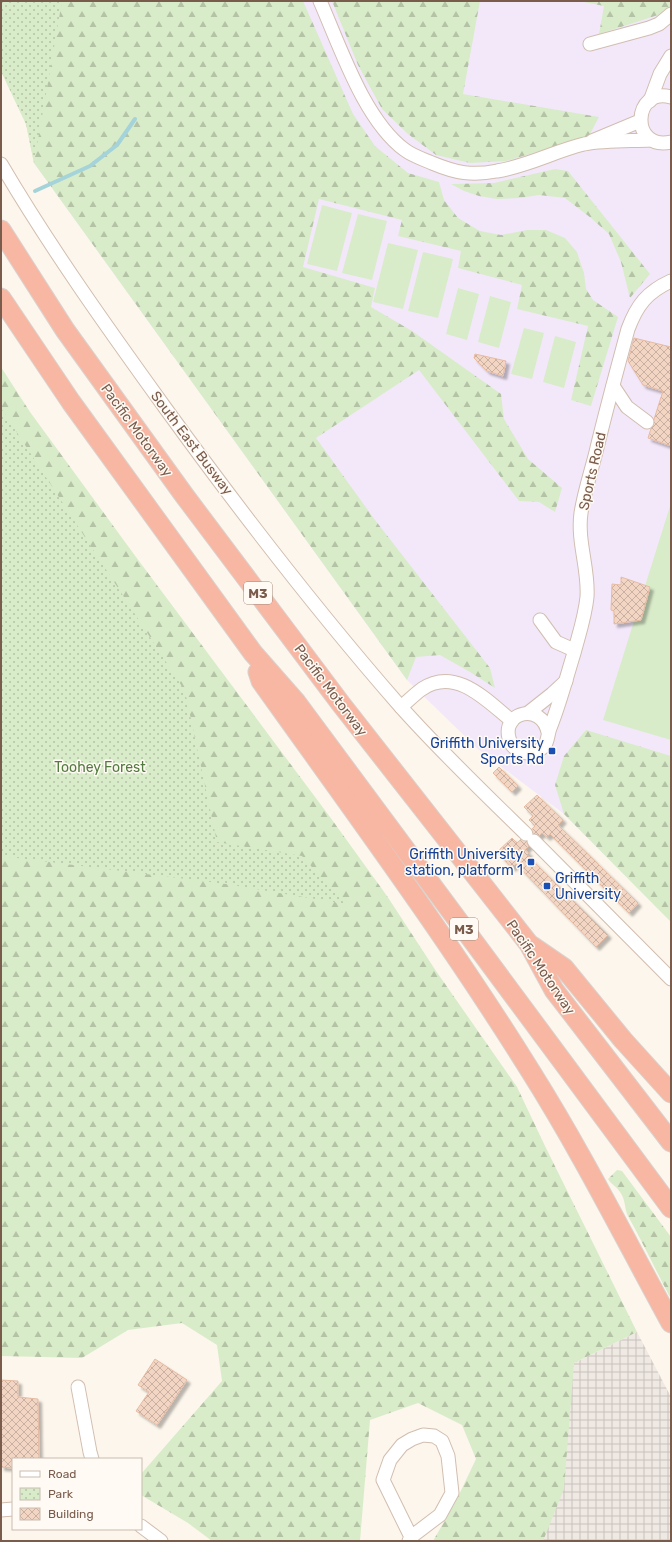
<svg xmlns="http://www.w3.org/2000/svg" width="672" height="1542" viewBox="0 0 672 1542" font-family="Rubik,sans-serif">
	<defs>
		<pattern id="industrial-grid" width="8" height="8" patternUnits="userSpaceOnUse"><rect width="8" height="8" fill="#efe9e4"/><path d="M0 4h8M4 0v8" fill="none" stroke="#c7c0bb"/></pattern>
		<pattern id="forest-firs" width="22" height="20" patternUnits="userSpaceOnUse"><rect width="22" height="20" fill="#d8ecc9"/><path d="M5 1l3.5 6h-7zM16 11l3.5 6h-7z" fill="#b4c2a5"/></pattern>
		<pattern id="park-dots" width="8" height="8" patternUnits="userSpaceOnUse"><rect width="8" height="8" fill="#d8ecc9"/><path d="M2 2h.1M6 6h.1" fill="none" stroke="#b4c2a5" stroke-width="1.8" stroke-linecap="round"/></pattern>
		<pattern id="building-cross-hatch" width="8" height="8" patternUnits="userSpaceOnUse"><rect width="8" height="8" fill="#f3d5c3"/><path d="M0 0l8 8M0 8l8-8" fill="none" stroke="#cab0a1"/></pattern>
		<filter id="shadow"><feDropShadow dx="3.5" dy="3.5" stdDeviation="1" flood-color="#0004"/></filter>
	</defs>
	<rect width="100%" height="100%" fill="#fdf6ec"/>
	<path fill="url(#industrial-grid)" d="M637,1332L671,1397V1541H541L574,1363Z"/>
	<path fill="#f3e8fa" d="M63,1H671V918L666,917L564,814L478,749L407,680L34,163Z"/>
	<g fill="#d8ecc9">
		<path d="M322,205L352,213L337,271L307,264Z"/>
		<path d="M358,214L387,221L372,280L342,273Z"/>
		<path d="M388,243L418,250L403,309L373,302Z"/>
		<path d="M423,252L453,259L438,318L408,311Z"/>
		<path d="M458,288L479,294L467,340L446,334Z"/>
		<path d="M490,296L511,302L499,348L478,342Z"/>
		<path d="M524,328L544,333L532,379L511,374Z"/>
		<path d="M555,336L576,342L564,388L543,382Z"/>
		<path d="M671,503V740L603,720Z"/>
	</g>
	<g fill="url(#forest-firs)">
		<path d="M1,1H303L353,114L375,146L408,173L439,182L444,200L458,218L480,231L501,235L527,230H546L565,238L577,252L584,273L586,289L593,300L618,317L591,406L571,400L588,326L517,309L522,285L458,268L461,251L398,236L402,220L319,199L303,267L375,288L371,307L412,331L501,394L504,419L528,459L562,488L555,512L539,502L519,501L419,370L316,438L375,520L490,668L495,688L470,672L440,655L416,657L407,680L34,163L26,124L1,71Z"/>
		<path d="M332,1H480L463,94L599,117L589,136L506,161L470,163L436,155L408,134L382,109L358,65Z"/>
		<path d="M579,1H671V9L664,10L658,15L599,34L604,6Z"/>
		<path d="M555,169L568,171L650,274L630,298L621,262L609,234L591,218L565,198L539,195L520,198L497,199L479,196L464,191L451,184L494,183Z"/>
		<path d="M1,367L30,412L136,557L330,817L387,896L436,971L517,1087L545,1146L637,1332L574,1363L564,1489L543,1541H433L456,1501L476,1459L462,1425L418,1403L370,1420L360,1541H212L188,1523L141,1495V1474L222,1381L217,1345L182,1323L128,1330L82,1358L1,1356Z"/>
		<path d="M586,730L671,756V922L564,814L555,785L564,756Z"/>
		<path d="M617,1170L622,1171L671,1237V1299C656,1271 643,1243 628,1216C624,1208 626,1200 620,1192C617,1187 611,1184 608,1179Z"/>
	</g>
	<g fill="url(#park-dots)">
		<path d="M1,1H62L34,163L26,124L1,71Z"/>
		<path d="M1,408L185,691L217,842L302,856L345,904L226,884L1,856Z"/>
	</g>
	<g fill="none" stroke-linecap="round" stroke-linejoin="round">
		<path stroke="#a5d3da" stroke-width="4" d="M35,191L90,166L117,145L135,119"/>
	</g>
	<g fill="url(#building-cross-hatch)" stroke="#e6bba3" filter="url(#shadow)">
		<path d="M634,338L671,347V446L648,438L663,391L643,385L628,361Z"/>
		<path d="M475,354L506,361L503,376L487,371L474,358Z"/>
		<path d="M621,577L650,587L641,620L614,624V611L611,610L612,584L621,585Z"/>
		<path d="M499,767L518,786L512,792L493,773Z"/>
		<path d="M537,795L563,820L558,825L638,903L629,913L550,834L547,837L542,833L525,850L529,853L527,855L608,935L596,947L516,864L512,868L497,852L512,838L517,843L535,826L529,820L533,816L524,807Z"/>
		<path d="M155,1359L187,1380L157,1425L136,1411L149,1392L138,1385Z"/>
		<path d="M1,1380L18,1381V1397L38,1399L39,1459H13V1468L1,1467Z"/>
	</g>
	<g fill="none" stroke-linecap="round" stroke-linejoin="round">
		<g stroke="#d1beb0" stroke-width="15">
			<g id="minor">
				<path d="M320,1C340,46 364,120 405,150C413,156 423,159 432,163C456,173 472,176 497,171C528,166 555,151 584,144C605,140 629,141 651,140"/>
				<path d="M590,44L649,28L659,24L671,14"/>
				<path d="M671,97C633,86 629,151 671,142"/>
				<path d="M650,101L660,74L671,56"/>
				<path d="M592,141L640,121"/>
				<path d="M1,164C51,249 109,330 166,409C240,511 317,611 400,706C440,751 483,792 526,834"/>
				<path d="M613,386L627,407L647,422"/>
				<path d="M540,620L556,642L574,650"/>
				<path d="M401,707C408,701 415,694 422,689C456,666 487,701 512,721"/>
				<path d="M528,713L552,694L566,681"/>
				<path d="M548,732C541,702 502,712 509,738C510,742 512,746 515,748C524,756 538,754 545,745C548,740 548,733 550,728C560,703 566,679 574,653C579,634 585,617 587,597C589,569 577,542 581,513C584,493 591,472 596,452C606,410 617,370 628,329C637,305 647,292 671,281"/>
				<path d="M534,841L671,979"/>
				<path d="M78,1387L90,1452L92,1459"/>
				<path d="M1,1510L13,1509"/>
				<path d="M141,1526L161,1541"/>
				<path d="M409,1541L411,1537L440,1515L452,1493L448,1456L442,1441L434,1436L423,1435L412,1439L402,1445L390,1460L383,1480L411,1537"/>
			</g>
		</g>
		<g stroke="#dad1cd" stroke-width="21">
			<g id="highway">
				<path d="M1,230L65,330L184,495L341,704L529,944L554,990L671,1142"/>
				<path d="M1,298L71,402L253,653L296,702L671,1208"/>
				<path d="M258,672L261,681C353,810 447,937 531,1072C582,1153 625,1239 671,1323"/>
				<path d="M532,946L564,968L623,1040L671,1093"/>
			</g>
		</g>
		<use href="#minor" stroke="#fff" stroke-width="13"/>
		<use href="#highway" stroke="#f7b7a3" stroke-width="19"/>
	</g>
	<g fill="#1a4fb4" stroke="#fffaf3" stroke-width="1.5">
		<rect x="548" y="747" width="8" height="8" rx="2"/>
		<rect x="527" y="858" width="8" height="8" rx="2"/>
		<rect x="543" y="882" width="8" height="8" rx="2"/>
	</g>
	<g text-anchor="middle" stroke-width="3" stroke-linejoin="round" paint-order="stroke">
		<g fill="#fffaf3" stroke="#a28b7f" stroke-width="1">
			<rect x="244" y="582" width="28" height="22" rx="3"/>
			<rect x="450" y="918" width="28" height="22" rx="3"/>
		</g>
		<g font-size="13" font-weight="bold" fill="#7a5c4d">
			<text x="258" y="598">M3</text>
			<text x="464" y="934">M3</text>
		</g>
		<g font-size="14" fill="#7a5c4d" stroke="#fffaf3">
			<text transform="translate(137 430) rotate(54)" y="5">Pacific Motorway</text>
			<text transform="translate(192 443) rotate(53)" y="5">South East Busway</text>
			<text transform="translate(592 471) rotate(-77)" y="5">Sports Road</text>
			<text transform="translate(331 690) rotate(53)" y="5">Pacific Motorway</text>
			<text transform="translate(541 967) rotate(56)" y="5">Pacific Motorway</text>
		</g>
		<g font-size="14" fill="#164399" stroke="#fffaf3" text-anchor="end">
			<text x="544" y="748">Griffith University<tspan x="544" dy="16">Sports Rd</tspan></text>
			<text x="523" y="859">Griffith University<tspan x="523" dy="16">station, platform 1</tspan></text>
			<text x="555" y="883" text-anchor="start">Griffith<tspan x="555" dy="16">University</tspan></text>
		</g>
		<g font-size="14" fill="#537a41" stroke="#fffaf3">
			<text x="100" y="772">Toohey Forest</text>
		</g>
	</g>
	<rect width="672" height="1542" fill="none" stroke="#7a5c4d" stroke-width="4"/>
	<rect x="12" y="1458" width="130" height="72" fill="#fffaf3" stroke="#cabbb1"/>
	<rect x="20" y="1471" width="20" height="6" fill="#ffffff" stroke="#cabbb1"/>
	<text x="48" y="1478" font-size="12" fill="#7a5c4d">Road</text>
	<rect x="20" y="1488" width="20" height="12" fill="url(#park-dots)" stroke="#cabbb1"/>
	<text x="48" y="1498" font-size="12" fill="#7a5c4d">Park</text>
	<rect x="20" y="1508" width="20" height="12" fill="url(#building-cross-hatch)" stroke="#cabbb1"/>
	<text x="48" y="1518" font-size="12" fill="#7a5c4d">Building</text>
</svg>
